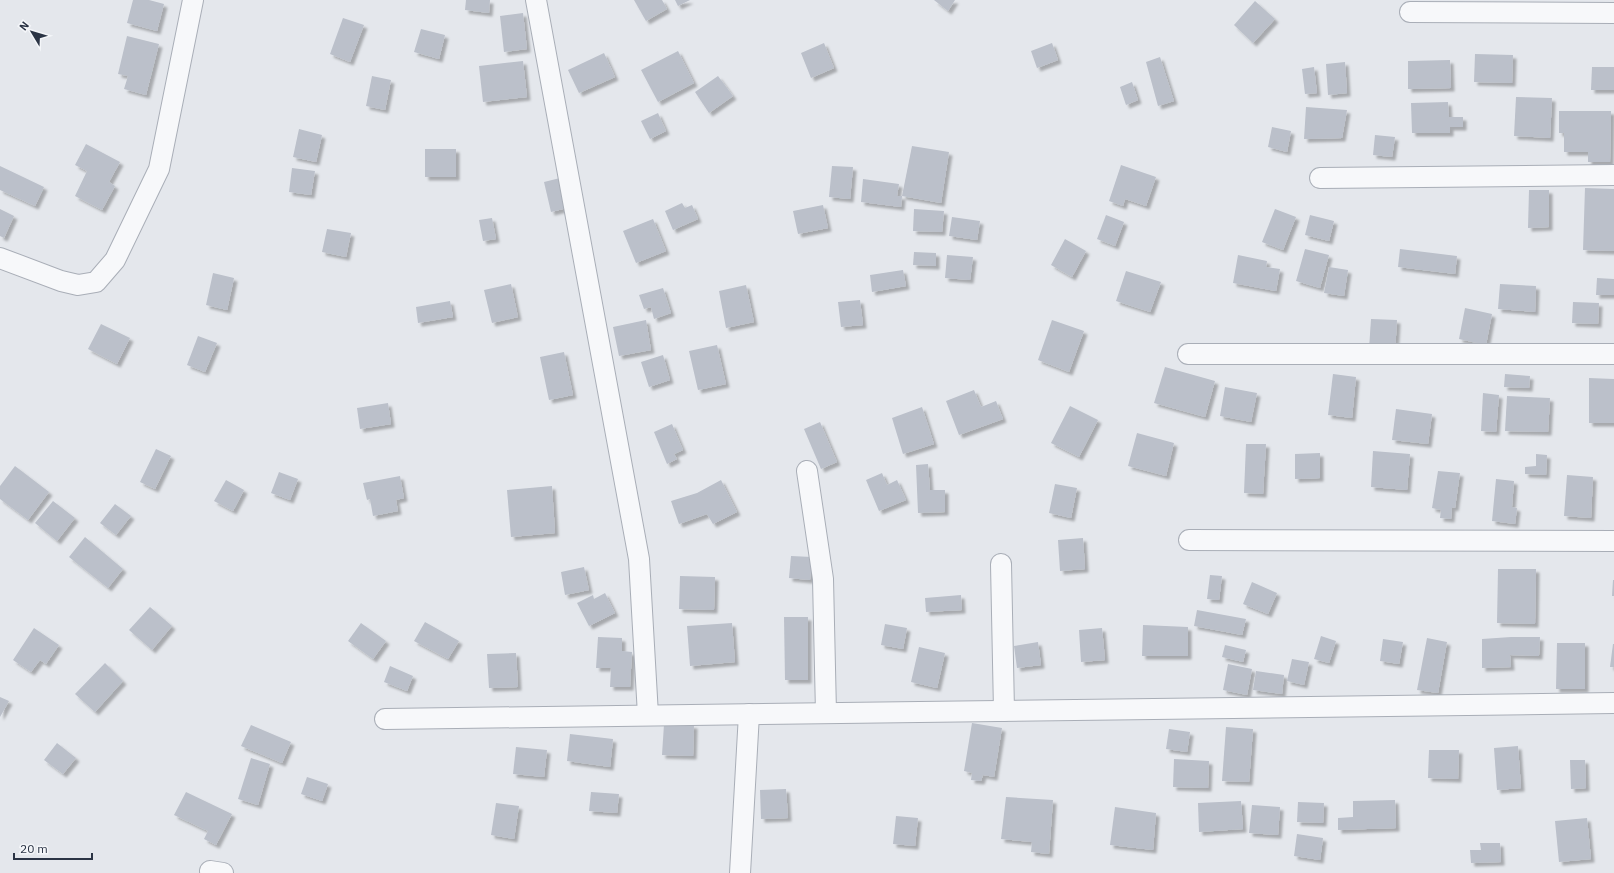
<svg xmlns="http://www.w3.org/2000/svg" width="1614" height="873" viewBox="0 0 1614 873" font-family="'IBM Plex Sans',sans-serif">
	<defs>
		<filter id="shadow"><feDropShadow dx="3.5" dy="3.5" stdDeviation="1" flood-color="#0004"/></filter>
	</defs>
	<rect width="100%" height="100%" fill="#e4e7ec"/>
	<g fill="#bbc0ca" filter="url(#shadow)">
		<path d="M133,0H149L164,4L157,31L127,23Z"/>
		<path d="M466,0H490L489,13L465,10Z"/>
		<path d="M634,0H662L667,9L646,21Z"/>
		<path d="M675,0H690L678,6Z"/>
		<path d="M934,0H955L948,11Z"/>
		<path d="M1255,1L1275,19L1253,43L1234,25Z"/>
		<path d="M523,13L527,49L504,52L500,16Z"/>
		<path d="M343,18L364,25L350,62L330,54Z"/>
		<path d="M421,29L445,35L439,59L414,52Z"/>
		<path d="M127,36L159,44L146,95L124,89L128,76L118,74Z"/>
		<path d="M824,43L834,68L811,78L801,53Z"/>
		<path d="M1052,43L1058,60L1037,68L1031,51Z"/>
		<path d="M678,51L694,83L658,102L641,70Z"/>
		<path d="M604,53L615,77L579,93L568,70Z"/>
		<path d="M1475,54L1513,55L1512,83L1474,82Z"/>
		<path d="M1160,57L1174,101L1158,106L1146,62Z"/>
		<path d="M1450,60L1451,88L1408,89V61Z"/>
		<path d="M523,61L527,97L483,102L479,66Z"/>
		<path d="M1345,62L1347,93L1328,95L1326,64Z"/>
		<path d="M1314,67L1317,93L1305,94L1302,69Z"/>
		<path d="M1592,67H1614V90H1591Z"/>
		<path d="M372,76L391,80L385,110L366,106Z"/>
		<path d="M718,76L733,96L709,113L695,92Z"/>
		<path d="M1132,82L1138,100L1126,105L1120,87Z"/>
		<path d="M1516,97L1552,98L1550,138L1514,136Z"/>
		<path d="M1448,102L1449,117H1463V127H1450V133H1412L1411,103Z"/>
		<path d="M1306,107L1347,110L1342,138L1304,139Z"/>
		<path d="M1559,111H1611L1610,162H1588V152H1564V133H1559Z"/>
		<path d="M658,113L666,131L650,139L641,121Z"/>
		<path d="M1272,127L1291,131L1287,152L1268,147Z"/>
		<path d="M299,129L322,135L316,162L293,157Z"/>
		<path d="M1375,135L1395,137L1392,157L1373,155Z"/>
		<path d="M86,144L120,162L109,182L115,186L102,210L75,196L87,171L75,165Z"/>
		<path d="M912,146L949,152L941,203L902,196Z"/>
		<rect x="425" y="149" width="31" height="28"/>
		<path d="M1121,165L1156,177L1146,206L1125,199L1123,206L1109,201Z"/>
		<path d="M0,166L44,187L35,206L0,190Z"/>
		<path d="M832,166L853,167L850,199L829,197Z"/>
		<path d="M292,168L315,171L311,195L289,192Z"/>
		<path d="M564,177L571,207L551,212L544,182Z"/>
		<path d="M863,179L899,184L897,196H902L901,207L861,202Z"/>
		<path d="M1585,188L1614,189V251L1583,250Z"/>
		<path d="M1529,190H1549V227L1528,228Z"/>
		<path d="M682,203L685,208L692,205L698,219L673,230L665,211Z"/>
		<path d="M823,205L828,228L798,234L793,211Z"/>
		<path d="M0,209L14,216L4,238L0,236Z"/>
		<path d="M914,209L944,211L942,232L913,231Z"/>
		<path d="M1275,209L1296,217L1283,250L1262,242Z"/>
		<path d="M1106,215L1124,222L1115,246L1097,239Z"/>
		<path d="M1310,215L1334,221L1329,241L1305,235Z"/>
		<path d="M952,217L980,221L977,240L949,236Z"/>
		<path d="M492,218L496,239L483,241L479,220Z"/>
		<path d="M653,219L666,251L636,263L623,231Z"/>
		<path d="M327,229L351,233L346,257L322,252Z"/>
		<path d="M1065,239L1086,251L1072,277L1051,265Z"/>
		<path d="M1305,249L1329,255L1320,288L1296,281Z"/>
		<path d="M1400,249L1457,256L1455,274L1398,267Z"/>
		<path d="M914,252L936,253V266L913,265Z"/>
		<path d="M947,255L973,257L970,280L945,278Z"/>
		<path d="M1238,255L1267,261L1266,267L1280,269L1276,291L1233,283Z"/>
		<path d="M1329,267L1348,270L1344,296L1324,293Z"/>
		<path d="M903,270L906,286L872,292L870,275Z"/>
		<path d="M1126,271L1161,282L1150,312L1116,301Z"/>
		<path d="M213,273L234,278L227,310L206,305Z"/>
		<path d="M1597,278L1614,279V295H1596Z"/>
		<path d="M511,284L518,317L492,323L484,290Z"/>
		<path d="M1500,284L1536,286L1535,312L1498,309Z"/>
		<path d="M746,285L754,322L726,328L719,291Z"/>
		<path d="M663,288L671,313L654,319L651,307L644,309L639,295Z"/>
		<path d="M860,300L863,325L841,327L838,302Z"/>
		<path d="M450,301L453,317L418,323L416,307Z"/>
		<path d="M1573,302L1599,303L1598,324L1572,323Z"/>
		<path d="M1465,308L1492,314L1486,345L1459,339Z"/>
		<path d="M1371,319L1397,320L1395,351L1369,349Z"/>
		<path d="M646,320L651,350L619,356L613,327Z"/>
		<path d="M1052,320L1084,331L1069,372L1038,360Z"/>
		<path d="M101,324L130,338L117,364L88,349Z"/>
		<path d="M198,336L217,343L205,372L187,365Z"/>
		<path d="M717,345L726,384L698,390L689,351Z"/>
		<path d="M564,352L573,395L549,400L540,357Z"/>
		<path d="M663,355L670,380L649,387L641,362Z"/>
		<path d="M1165,367L1215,381L1205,417L1154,403Z"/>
		<path d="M1333,374L1356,377L1352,418L1328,415Z"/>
		<path d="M1505,374L1530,376L1529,388L1504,387Z"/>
		<path d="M1589,378L1614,379V423H1589Z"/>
		<path d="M1225,387L1257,393L1251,422L1220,416Z"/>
		<path d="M974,390L981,407L996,401L1003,419L959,435L946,401Z"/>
		<path d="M1483,393L1499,395L1496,432L1481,431Z"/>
		<path d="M1507,396L1550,398L1548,432L1505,431Z"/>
		<path d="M388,403L391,424L360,429L357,408Z"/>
		<path d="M1070,406L1098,420L1079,457L1051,443Z"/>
		<path d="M922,407L934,444L903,454L892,418Z"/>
		<path d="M1396,409L1432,414L1428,444L1392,440Z"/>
		<path d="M820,422L837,462L821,469L804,429Z"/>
		<path d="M672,424L683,450L674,454L677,459L667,464L654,432Z"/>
		<path d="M1137,433L1174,443L1166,476L1128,466Z"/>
		<path d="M1246,444H1266L1263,494L1244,493Z"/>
		<path d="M156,449L171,456L155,489L140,482Z"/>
		<path d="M1373,451L1410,454L1407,490L1371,487Z"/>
		<path d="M1320,453V478L1295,479V454Z"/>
		<path d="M1536,454L1547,455L1546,475L1525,474V467L1536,466Z"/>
		<path d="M928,464L930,490H945V512L918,513L916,465Z"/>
		<path d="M15,466L49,492L28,520L0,499V486Z"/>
		<path d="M1438,471L1460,473L1455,508L1452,507L1451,519L1440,518L1441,510L1432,508Z"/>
		<path d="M279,472L298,479L290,500L271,493Z"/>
		<path d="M882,473L887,485L897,480L906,500L879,511L866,480Z"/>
		<path d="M1567,475L1593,477L1591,518L1564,516Z"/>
		<path d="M400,476L404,498L396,500L398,511L373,516L370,499L367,500L363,483Z"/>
		<path d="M1496,479L1514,481L1512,507L1517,508L1515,524L1492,521Z"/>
		<path d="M226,480L244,490L233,511L214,501Z"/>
		<path d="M721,480L737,512L713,524L707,514L679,524L671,501L697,493Z"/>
		<path d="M1055,484L1077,488L1071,518L1049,513Z"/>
		<path d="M552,486L555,533L511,537L507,490Z"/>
		<path d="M53,501L75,518L57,541L35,523Z"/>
		<path d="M115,504L131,516L116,535L100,523Z"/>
		<path d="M85,537L123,569L108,588L69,557Z"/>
		<path d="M1083,538L1085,569L1060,571L1058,540Z"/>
		<path d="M791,556L812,557L810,580L789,578Z"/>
		<path d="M584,567L589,590L565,595L561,572Z"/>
		<path d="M1498,569H1536L1535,624L1497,623Z"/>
		<path d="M1210,575L1222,576L1219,600L1207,599Z"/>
		<path d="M680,576L715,577L714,610L679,609Z"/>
		<path d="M1613,580H1614V596H1612Z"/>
		<path d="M1252,582L1277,593L1268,614L1243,604Z"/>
		<path d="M605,593L615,613L589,626L577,603L593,595L594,599Z"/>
		<path d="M961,595L962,610L926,612L925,598Z"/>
		<path d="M150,607L172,626L152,650L129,630Z"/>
		<path d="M1197,610L1246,619L1242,635L1194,626Z"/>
		<path d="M784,617H808V680H785Z"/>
		<path d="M425,622L459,641L448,659L414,641Z"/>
		<path d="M361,623L386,641L373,659L348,641Z"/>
		<path d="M732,623L735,662L690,666L687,626Z"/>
		<path d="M885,624L907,628L903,649L881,645Z"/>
		<path d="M1143,625L1188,627V656H1142Z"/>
		<path d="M34,628L59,645L46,664L40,660L31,672L13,660Z"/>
		<path d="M1102,628L1105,660L1081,662L1079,630Z"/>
		<path d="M1321,636L1336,641L1329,663L1314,659Z"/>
		<path d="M598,637L622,638V651L632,652L630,687H610L611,668H596Z"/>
		<path d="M1511,637H1540L1539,656L1510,655L1511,667L1482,668V639Z"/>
		<path d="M1427,638L1447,642L1438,693L1417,690Z"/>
		<path d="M1383,639L1403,642L1399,664L1380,661Z"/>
		<path d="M1038,642L1041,665L1017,668L1014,646Z"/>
		<path d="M1557,643H1585V689H1556Z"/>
		<path d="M1613,644H1614V667H1610Z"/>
		<path d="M1225,645L1246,650L1243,662L1222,657Z"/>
		<path d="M919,647L945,653L937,688L911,682Z"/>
		<path d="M516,653L518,687L489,688L487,654Z"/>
		<path d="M1292,659L1309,662L1304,685L1287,681Z"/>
		<path d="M105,663L123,681L95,712L75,694Z"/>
		<path d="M1228,664L1252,669L1247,695L1223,690Z"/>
		<path d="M390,666L413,676L407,691L384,682Z"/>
		<path d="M1256,671L1284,675L1282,694L1253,690Z"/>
		<path d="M0,697L9,701L0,717Z"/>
		<path d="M972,723L1002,728L994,777L983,775L981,781L971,780L972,773L964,771Z"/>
		<path d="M664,724L694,725L693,756L662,755Z"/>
		<path d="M251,725L291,742L282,763L241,746Z"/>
		<path d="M1226,727L1253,729L1249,782L1222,781Z"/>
		<path d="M1169,729L1190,732L1187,752L1166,749Z"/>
		<path d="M570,734L613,739L610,767L567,761Z"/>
		<path d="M57,743L76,758L63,774L44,760Z"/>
		<path d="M1518,746L1521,788L1497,790L1494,748Z"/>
		<path d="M516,747L547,750L544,777L513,774Z"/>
		<path d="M1429,750H1459L1458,779L1428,778Z"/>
		<path d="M251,758L270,764L258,805L238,799Z"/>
		<path d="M1174,759L1209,761L1208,788L1173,787Z"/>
		<path d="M1570,760H1585L1586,788L1571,789Z"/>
		<path d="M307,777L328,784L322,801L301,794Z"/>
		<path d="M786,789L788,818L761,819L760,790Z"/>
		<path d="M186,792L232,814L216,845L204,839L208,831L174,815Z"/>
		<path d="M591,792L619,794L617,813L589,811Z"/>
		<path d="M1006,797L1053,800L1049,854L1031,852L1032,842L1001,839Z"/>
		<path d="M1395,800L1396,828L1338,830V818L1353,817V801Z"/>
		<path d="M1241,801L1243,829L1199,832L1198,803Z"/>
		<path d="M1298,802L1324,803L1323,823L1297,822Z"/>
		<path d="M496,803L519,806L514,839L491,835Z"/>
		<path d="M1252,805L1280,807L1278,835L1249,833Z"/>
		<path d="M1115,807L1156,813L1153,850L1110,845Z"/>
		<path d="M896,816L918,818L915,846L893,844Z"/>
		<path d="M1587,818L1591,859L1559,862L1555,821Z"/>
		<path d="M1297,834L1323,838L1320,860L1294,856Z"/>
		<path d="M1480,843H1500L1501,862L1471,863L1470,850H1481Z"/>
	</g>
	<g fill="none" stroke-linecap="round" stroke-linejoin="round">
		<g stroke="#a9aeb7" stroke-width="22">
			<g id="minor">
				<path d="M536,0L639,559L648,715"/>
				<path d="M1410,12L1614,13"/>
				<path d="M1320,178L1614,175"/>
				<path d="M0,258L61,281L78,285L96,282L115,260L159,169L193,0"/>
				<path d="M1188,354H1614"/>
				<path d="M807,471L823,579L826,713"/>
				<path d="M1189,540L1614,541"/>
				<path d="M1001,564L1004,711"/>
				<path d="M385,719L1614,703"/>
				<path d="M210,871L223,873"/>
				<path d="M740,873L749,714"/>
			</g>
		</g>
		<use href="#minor" stroke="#f7f8fa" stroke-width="20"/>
	</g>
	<g transform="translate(32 32) rotate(308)" stroke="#f4f6f9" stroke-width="3" paint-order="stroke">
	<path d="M0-3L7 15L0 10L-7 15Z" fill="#2b3445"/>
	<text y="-6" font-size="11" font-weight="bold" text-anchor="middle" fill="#2b3445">N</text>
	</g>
	<path d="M14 853v6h78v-6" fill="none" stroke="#2b3445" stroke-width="2"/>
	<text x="20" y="853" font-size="12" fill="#2b3445" stroke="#f4f6f9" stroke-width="3" paint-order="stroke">20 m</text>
</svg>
